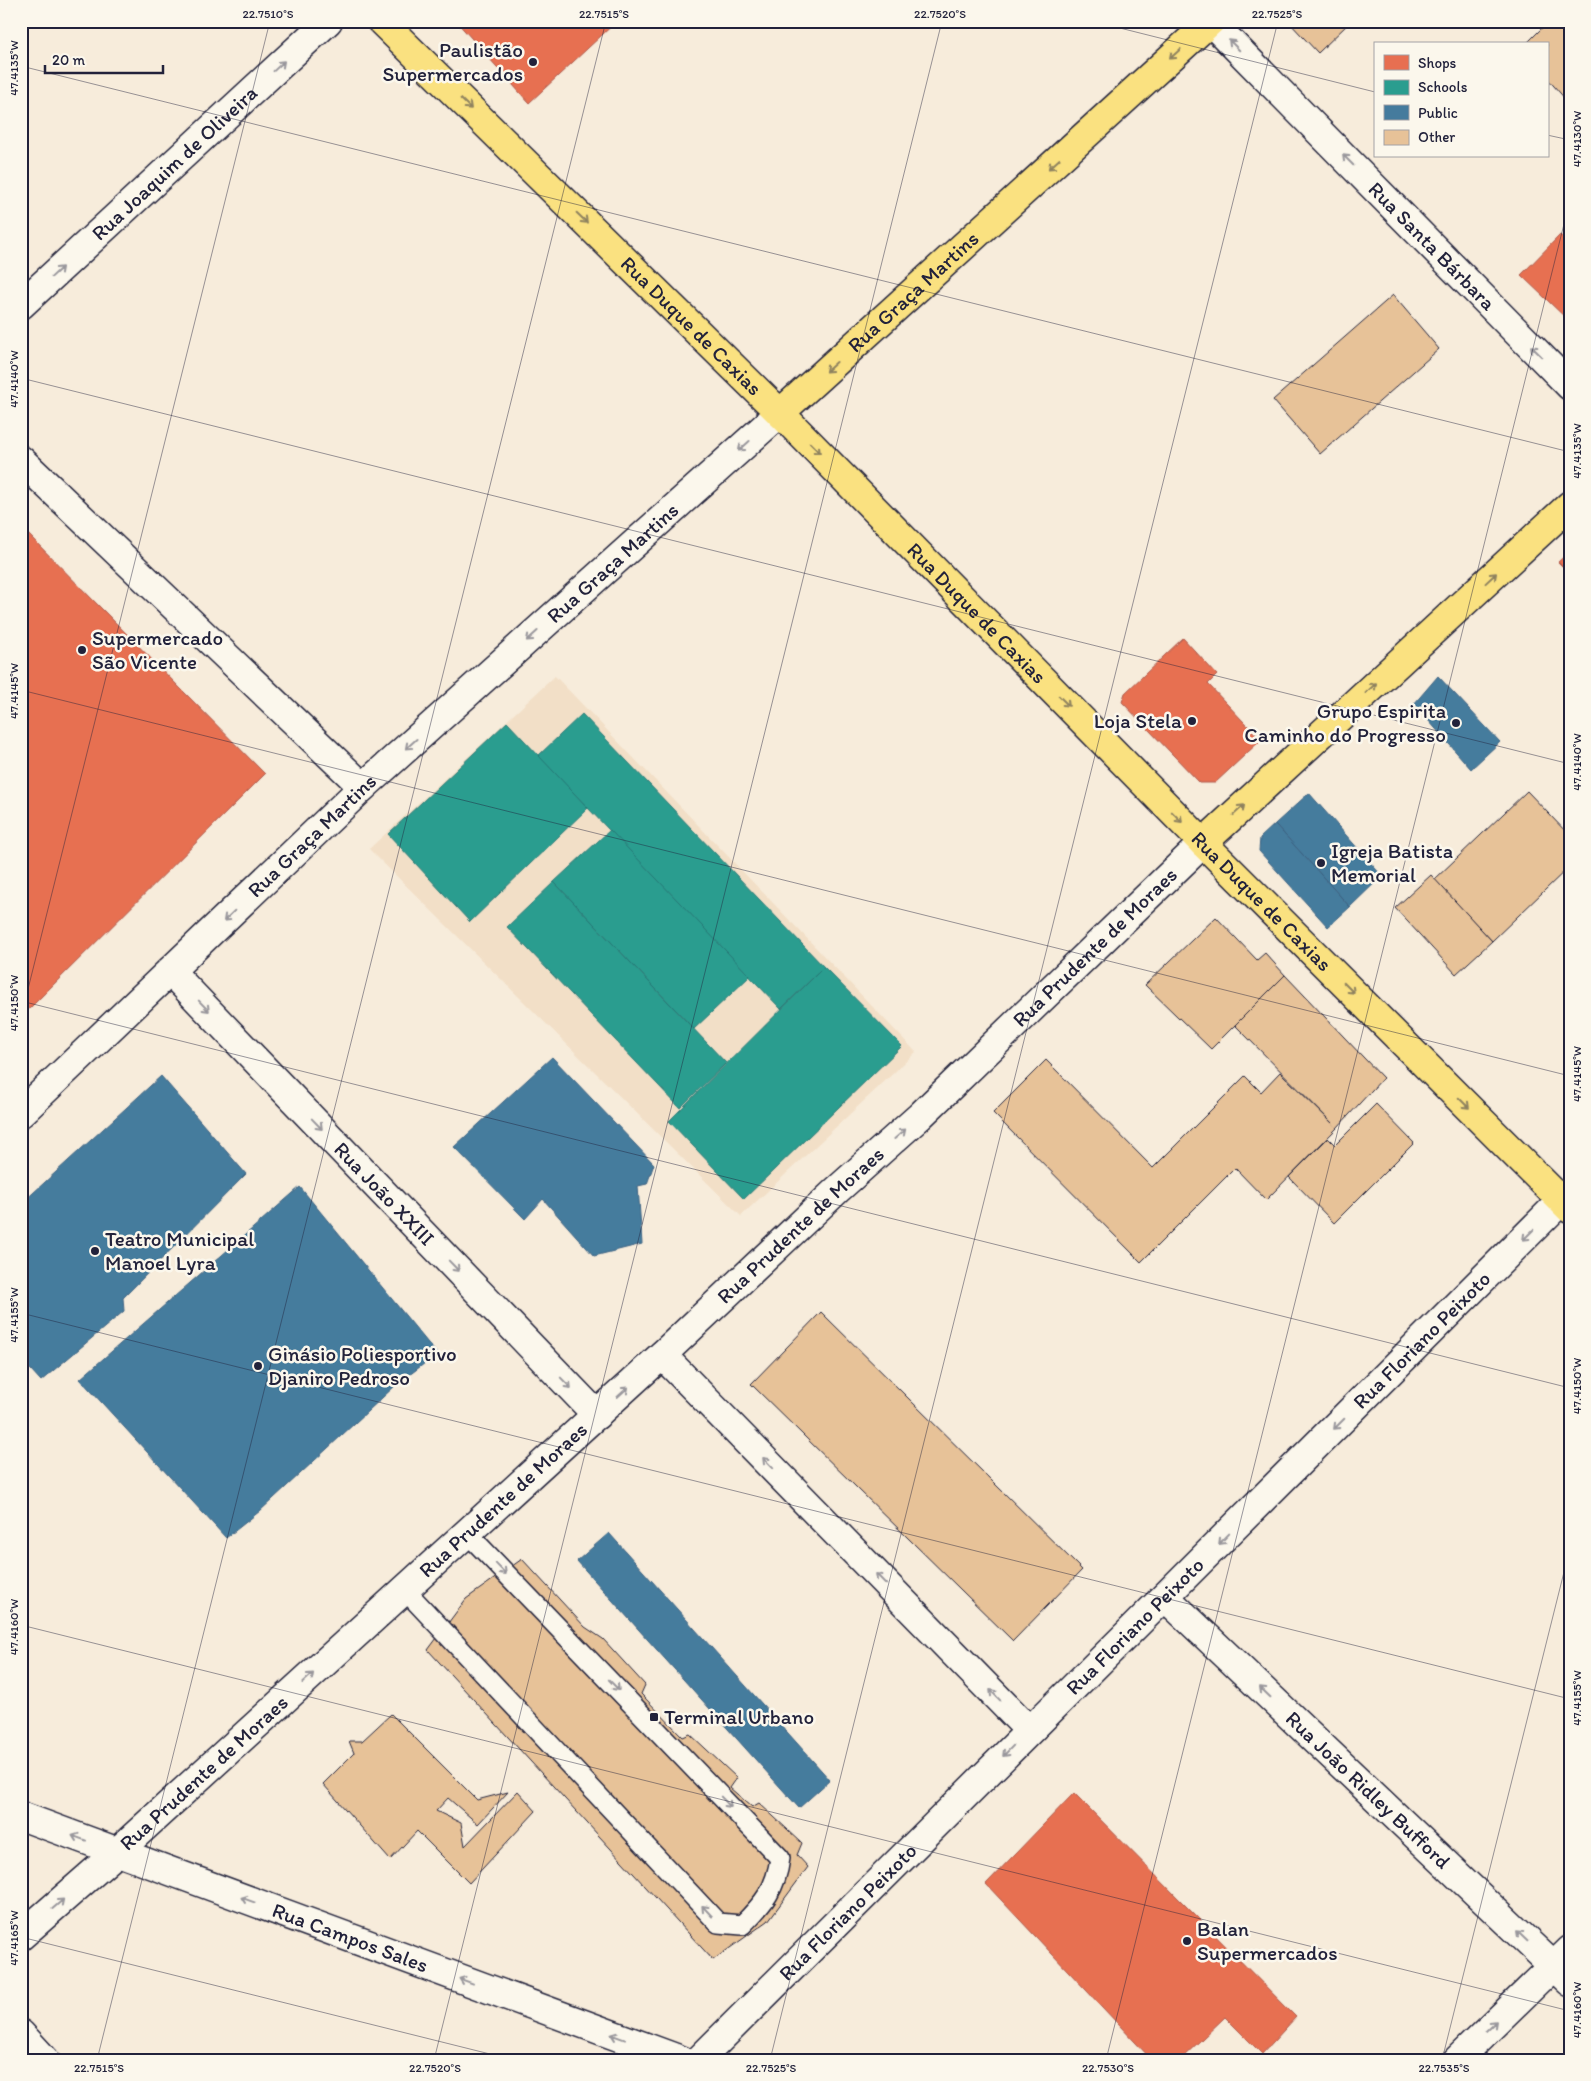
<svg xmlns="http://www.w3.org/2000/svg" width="1591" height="2081" viewBox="0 0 1591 2081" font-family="Itim,sans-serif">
	<rect width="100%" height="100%" fill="#f7ecdb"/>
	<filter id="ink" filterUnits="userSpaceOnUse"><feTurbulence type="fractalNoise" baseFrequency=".02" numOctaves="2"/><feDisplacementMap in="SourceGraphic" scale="10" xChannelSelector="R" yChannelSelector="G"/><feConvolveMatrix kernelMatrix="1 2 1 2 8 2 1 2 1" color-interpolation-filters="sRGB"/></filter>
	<g filter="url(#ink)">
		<path fill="#f2dfc7" d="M555,676L916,1052L741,1216L369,849Z"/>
		<g fill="#e76f51" stroke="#ac584a">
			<path d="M456,21H617L529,103Z"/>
			<path d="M1560,235L1570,243V322L1521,275Z"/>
			<path d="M21,527L265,774L21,1017Z"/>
			<path d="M1570,551V574L1558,562Z"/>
			<path d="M1183,638L1217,675L1208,684L1261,740L1215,783H1200L1122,702L1125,693Z"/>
			<path d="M1074,1793L1296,2017L1262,2054L1225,2017L1180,2060H1152L986,1884Z"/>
		</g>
		<g fill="#2a9d8f" stroke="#287876">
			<path d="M582,714L824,967L781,1009L538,756Z"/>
			<path d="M507,722L588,808L470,922L388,834Z"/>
			<path d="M610,830L750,976L694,1029L554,882Z"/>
			<path d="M554,882L726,1063L680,1108L507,927Z"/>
			<path d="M824,967L902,1046L744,1199L669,1121Z"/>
		</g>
		<g fill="#457b9d" stroke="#3a6080">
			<path d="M1438,676L1500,742L1471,769L1414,704Z"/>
			<path d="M1309,793L1382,876L1350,907L1275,824Z"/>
			<path d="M1275,824L1350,907L1328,927L1259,851L1260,838Z"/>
			<path d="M552,1057L654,1164L647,1184L638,1186L642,1244L594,1256L543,1199L525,1219L454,1147Z"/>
			<path d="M161,1076L246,1174L123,1298L124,1311L41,1381L21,1359V1204Z"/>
			<path d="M300,1187L437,1354L396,1385L260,1511L226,1538L80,1379Z"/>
			<path d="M609,1533L830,1780L799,1808L577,1561Z"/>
		</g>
		<g fill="#e7c298" stroke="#22223b">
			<path d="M1288,21H1351L1318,53Z"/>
			<path d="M1549,21H1570V98L1567,101L1547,78V44H1526Z"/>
			<path d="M1393,295L1439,349L1320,454L1273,400Z"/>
			<path d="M1527,791L1570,836V866L1492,941L1434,880Z"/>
			<path d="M1431,875L1492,941L1456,974L1395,908Z"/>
			<path d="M1216,917L1257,960L1265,953L1285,975L1211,1049L1145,985Z"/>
			<path d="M1285,975L1383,1078L1337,1128L1235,1025Z"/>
			<path d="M1046,1060L1153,1168L1245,1076L1261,1092L1280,1072L1337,1128L1266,1200L1235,1168L1141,1262L993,1113Z"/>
			<path d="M1376,1104L1414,1143L1334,1223L1289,1177L1328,1138L1335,1145Z"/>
			<path d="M821,1312L1082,1570L1013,1641L751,1384Z"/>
			<path d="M522,1559L585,1627L603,1639L645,1685L641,1694L683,1737L690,1734L737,1778L730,1788L752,1807L759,1803L802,1843L797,1855L808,1867L768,1921L713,1960L428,1650L466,1599Z"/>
			<path d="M391,1714L477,1800L508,1792L478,1824L448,1798L436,1811L461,1823L465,1846L518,1791L536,1811L469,1883L417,1831L390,1860L323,1784L354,1753L349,1741H362Z"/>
		</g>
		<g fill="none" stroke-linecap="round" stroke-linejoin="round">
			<g stroke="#22223b" stroke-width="22">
				<path id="lane" d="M405,1590L718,1923L742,1925C764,1903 776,1889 780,1858L467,1533"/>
			</g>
			<g stroke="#22223b" stroke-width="31">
				<g id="street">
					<path id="s1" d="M1210,21L1570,386"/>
					<path id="s2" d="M21,305L328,21"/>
					<path d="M21,460L363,787"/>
					<path id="s3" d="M170,971L597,1415"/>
					<path id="s4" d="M21,1113L363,787L780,413"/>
					<path d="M662,1355L1029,1730"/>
					<path id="s5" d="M1165,1597L1570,1982"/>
					<path id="s6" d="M21,1816L681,2060"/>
					<path id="s7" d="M21,1936L117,1852L662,1355L837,1190L920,1116L1203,843"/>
					<path d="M21,2034L45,2060"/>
					<path d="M1457,2060L1570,1950"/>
				</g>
			</g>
			<g stroke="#22223b" stroke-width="31">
				<g id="secondary">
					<path id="s8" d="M699,2060C987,1774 1275,1487 1562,1200"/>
				</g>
			</g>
			<g stroke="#22223b" stroke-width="31">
				<g id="primary">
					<path id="s9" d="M381,21L780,413L1203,843L1570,1209"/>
					<path id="s10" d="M780,413L1211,21"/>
					<path d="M1203,843L1570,505"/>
				</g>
			</g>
			<use href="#lane" stroke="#fbf7ec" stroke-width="19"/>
			<use href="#street" stroke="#fbf7ec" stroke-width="28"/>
			<use href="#secondary" stroke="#fbf7ec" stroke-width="28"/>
			<use href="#primary" stroke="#fae180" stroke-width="28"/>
		</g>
		<defs><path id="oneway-shaft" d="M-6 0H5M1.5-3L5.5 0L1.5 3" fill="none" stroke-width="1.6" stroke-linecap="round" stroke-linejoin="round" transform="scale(1.25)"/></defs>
		<g stroke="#99979c">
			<use href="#oneway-shaft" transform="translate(1234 45) rotate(-135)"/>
			<use href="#oneway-shaft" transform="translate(279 66) rotate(-43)"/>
			<use href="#oneway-shaft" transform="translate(1348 160) rotate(-135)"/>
			<use href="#oneway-shaft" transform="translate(57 272) rotate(-43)"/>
			<use href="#oneway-shaft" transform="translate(1536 351) rotate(-135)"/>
			<use href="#oneway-shaft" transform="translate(744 446) rotate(138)"/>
			<use href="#oneway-shaft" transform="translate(532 636) rotate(138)"/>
			<use href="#oneway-shaft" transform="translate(411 744) rotate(138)"/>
			<use href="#oneway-shaft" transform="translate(229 916) rotate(136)"/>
			<use href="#oneway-shaft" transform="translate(204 1006) rotate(46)"/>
			<use href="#oneway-shaft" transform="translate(317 1124) rotate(46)"/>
			<use href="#oneway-shaft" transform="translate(900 1134) rotate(-41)"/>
			<use href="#oneway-shaft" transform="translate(1528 1235) rotate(135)"/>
			<use href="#oneway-shaft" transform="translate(454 1266) rotate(46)"/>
			<use href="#oneway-shaft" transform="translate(566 1383) rotate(46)"/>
			<use href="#oneway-shaft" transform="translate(623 1392) rotate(-42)"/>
			<use href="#oneway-shaft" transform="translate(1339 1424) rotate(135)"/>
			<use href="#oneway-shaft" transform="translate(768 1463) rotate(-134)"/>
			<use href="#oneway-shaft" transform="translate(1224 1539) rotate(134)"/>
			<use href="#oneway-shaft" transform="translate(501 1569) rotate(46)"/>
			<use href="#oneway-shaft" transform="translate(881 1579) rotate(-134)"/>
			<use href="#oneway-shaft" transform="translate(308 1678) rotate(-42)"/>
			<use href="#oneway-shaft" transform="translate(614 1685) rotate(46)"/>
			<use href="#oneway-shaft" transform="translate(1265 1692) rotate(-136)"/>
			<use href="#oneway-shaft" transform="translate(995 1695) rotate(-134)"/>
			<use href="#oneway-shaft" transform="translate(1008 1751) rotate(134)"/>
			<use href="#oneway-shaft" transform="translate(726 1802) rotate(46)"/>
			<use href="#oneway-shaft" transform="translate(79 1838) rotate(-160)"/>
			<use href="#oneway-shaft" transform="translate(248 1900) rotate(-160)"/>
			<use href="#oneway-shaft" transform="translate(58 1904) rotate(-41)"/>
			<use href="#oneway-shaft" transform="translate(707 1911) rotate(-133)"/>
			<use href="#oneway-shaft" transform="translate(1522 1936) rotate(-136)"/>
			<use href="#oneway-shaft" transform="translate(466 1981) rotate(-160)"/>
			<use href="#oneway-shaft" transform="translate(1491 2026) rotate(-44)"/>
			<use href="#oneway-shaft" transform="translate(618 2037) rotate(-160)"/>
		</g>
		<g stroke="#8e825e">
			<use href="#oneway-shaft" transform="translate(1175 54) rotate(138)"/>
			<use href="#oneway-shaft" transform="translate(466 104) rotate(44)"/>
			<use href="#oneway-shaft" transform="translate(1054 164) rotate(138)"/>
			<use href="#oneway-shaft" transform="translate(582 218) rotate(44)"/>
			<use href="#oneway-shaft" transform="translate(831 367) rotate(138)"/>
			<use href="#oneway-shaft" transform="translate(815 448) rotate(45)"/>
			<use href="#oneway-shaft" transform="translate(1491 578) rotate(-43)"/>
			<use href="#oneway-shaft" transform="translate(1371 688) rotate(-43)"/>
			<use href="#oneway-shaft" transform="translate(1064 701) rotate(45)"/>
			<use href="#oneway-shaft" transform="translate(1239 810) rotate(-43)"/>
			<use href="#oneway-shaft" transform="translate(1177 817) rotate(46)"/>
			<use href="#oneway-shaft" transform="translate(1349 988) rotate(45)"/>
			<use href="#oneway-shaft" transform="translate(1464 1103) rotate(45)"/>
		</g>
	</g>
	<path fill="none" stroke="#22223b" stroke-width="1" stroke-opacity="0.45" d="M1092,21L1375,92M21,66L1570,452M1547,135L1570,140M21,378L1570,764M21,690L1570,1076M21,1001L1570,1388M21,1017L270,21M21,1313L1570,1699M21,1625L1570,2011M21,1937L514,2060M97,2060L606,21M434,2060L942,21M770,2060L1278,21M1106,2060L1570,200M1442,2060L1570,1548"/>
	<g fill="#22223b" stroke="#fbf7ec" stroke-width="2">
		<circle cx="533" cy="62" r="5"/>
		<circle cx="82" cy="650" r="5"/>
		<circle cx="1192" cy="721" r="5"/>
		<circle cx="1456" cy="723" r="5"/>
		<circle cx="1321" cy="863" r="5"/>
		<circle cx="95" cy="1251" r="5"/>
		<circle cx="258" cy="1366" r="5"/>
		<rect x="649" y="1712" width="10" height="10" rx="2.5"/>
		<circle cx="1187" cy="1941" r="5"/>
	</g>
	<g text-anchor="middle" stroke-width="5" stroke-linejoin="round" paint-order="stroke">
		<g font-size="21" fill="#22223b" stroke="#fbf7ec" text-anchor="start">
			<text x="523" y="57" text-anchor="end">Paulistão<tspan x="523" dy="24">Supermercados</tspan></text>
			<text x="92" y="645">Supermercado<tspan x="92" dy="24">São Vicente</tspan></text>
			<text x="1446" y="718" text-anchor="end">Grupo Espirita<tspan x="1446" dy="24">Caminho do Progresso</tspan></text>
			<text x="1182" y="728" text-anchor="end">Loja Stela</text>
			<text x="1331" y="858">Igreja Batista<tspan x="1331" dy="24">Memorial</tspan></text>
			<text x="105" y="1246">Teatro Municipal<tspan x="105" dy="24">Manoel Lyra</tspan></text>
			<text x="268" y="1361">Ginásio Poliesportivo<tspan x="268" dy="24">Djaniro Pedroso</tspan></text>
			<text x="664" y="1724">Terminal Urbano</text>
			<text x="1197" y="1936">Balan<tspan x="1197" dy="24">Supermercados</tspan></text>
		</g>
		<g font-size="21" fill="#22223b" stroke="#fbf7ec">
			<text dy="7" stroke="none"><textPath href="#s2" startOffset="209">Rua Joaquim de Oliveira</textPath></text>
			<text dy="7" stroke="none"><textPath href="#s1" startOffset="316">Rua Santa Bárbara</textPath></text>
			<text dy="7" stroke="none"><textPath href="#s10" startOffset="180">Rua Graça Martins</textPath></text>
			<text dy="7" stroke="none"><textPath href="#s9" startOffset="435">Rua Duque de Caxias</textPath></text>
			<text dy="7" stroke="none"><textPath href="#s4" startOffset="808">Rua Graça Martins</textPath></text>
			<text dy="7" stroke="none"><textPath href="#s9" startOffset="840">Rua Duque de Caxias</textPath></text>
			<text dy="7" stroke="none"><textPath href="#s4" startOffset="402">Rua Graça Martins</textPath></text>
			<text dy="7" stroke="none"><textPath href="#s9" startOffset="1245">Rua Duque de Caxias</textPath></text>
			<text dy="7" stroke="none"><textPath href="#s7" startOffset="1460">Rua Prudente de Moraes</textPath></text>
			<text dy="7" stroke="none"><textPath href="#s3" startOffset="309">Rua João XXIII</textPath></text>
			<text dy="7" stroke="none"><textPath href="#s7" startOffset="1055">Rua Prudente de Moraes</textPath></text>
			<text dy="7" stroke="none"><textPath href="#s8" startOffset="1020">Rua Floriano Peixoto</textPath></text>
			<text dy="7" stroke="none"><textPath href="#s7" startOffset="650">Rua Prudente de Moraes</textPath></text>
			<text dy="7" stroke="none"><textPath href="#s8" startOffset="615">Rua Floriano Peixoto</textPath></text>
			<text dy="7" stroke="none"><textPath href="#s7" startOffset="245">Rua Prudente de Moraes</textPath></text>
			<text dy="7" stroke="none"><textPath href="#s5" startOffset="280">Rua João Ridley Bufford</textPath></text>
			<text dy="7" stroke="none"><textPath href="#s8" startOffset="210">Rua Floriano Peixoto</textPath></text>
			<text dy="7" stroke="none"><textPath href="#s6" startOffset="351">Rua Campos Sales</textPath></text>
		</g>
	</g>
	<rect width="1591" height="2081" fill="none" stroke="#fbf7ec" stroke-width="55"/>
	<rect x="1374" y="42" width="175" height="115" fill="#fbf7ec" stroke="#a4a2a5"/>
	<rect x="1384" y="55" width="25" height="15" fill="#e76f51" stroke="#a4a2a5"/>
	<text x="1418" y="68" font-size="15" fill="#22223b">Shops</text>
	<rect x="1384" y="80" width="25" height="15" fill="#2a9d8f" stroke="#a4a2a5"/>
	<text x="1418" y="92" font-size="15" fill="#22223b">Schools</text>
	<rect x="1384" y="105" width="25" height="15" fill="#457b9d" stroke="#a4a2a5"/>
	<text x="1418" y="118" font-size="15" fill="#22223b">Public</text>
	<rect x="1384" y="130" width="25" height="15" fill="#e7c298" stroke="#a4a2a5"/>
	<text x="1418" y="142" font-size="15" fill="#22223b">Other</text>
	<path d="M45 65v8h118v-8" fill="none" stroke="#22223b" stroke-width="2.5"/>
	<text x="52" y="65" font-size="15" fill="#22223b" stroke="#fbf7ec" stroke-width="4" paint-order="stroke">20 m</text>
	<rect x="28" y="28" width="1536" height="2026" fill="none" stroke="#22223b" stroke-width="2"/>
	<g font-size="12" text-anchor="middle" fill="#22223b">
		<text x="268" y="18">22.7510°S</text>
		<text x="604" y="18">22.7515°S</text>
		<text x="940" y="18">22.7520°S</text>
		<text x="1277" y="18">22.7525°S</text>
		<text transform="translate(14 68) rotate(-90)" y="4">47.4135°W</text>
		<text transform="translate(1577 139) rotate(-90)" y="4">47.4130°W</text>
		<text transform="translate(14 379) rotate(-90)" y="4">47.4140°W</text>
		<text transform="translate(1577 451) rotate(-90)" y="4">47.4135°W</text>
		<text transform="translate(14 691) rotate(-90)" y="4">47.4145°W</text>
		<text transform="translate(1577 762) rotate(-90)" y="4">47.4140°W</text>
		<text transform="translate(14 1003) rotate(-90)" y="4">47.4150°W</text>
		<text transform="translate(1577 1074) rotate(-90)" y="4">47.4145°W</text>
		<text transform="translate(14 1315) rotate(-90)" y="4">47.4155°W</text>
		<text transform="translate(1577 1386) rotate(-90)" y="4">47.4150°W</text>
		<text transform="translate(14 1627) rotate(-90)" y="4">47.4160°W</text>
		<text transform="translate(1577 1698) rotate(-90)" y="4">47.4155°W</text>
		<text transform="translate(14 1938) rotate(-90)" y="4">47.4165°W</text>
		<text transform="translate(1577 2010) rotate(-90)" y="4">47.4160°W</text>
		<text x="99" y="2072">22.7515°S</text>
		<text x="435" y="2072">22.7520°S</text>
		<text x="771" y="2072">22.7525°S</text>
		<text x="1108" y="2072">22.7530°S</text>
		<text x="1444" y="2072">22.7535°S</text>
	</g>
</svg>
